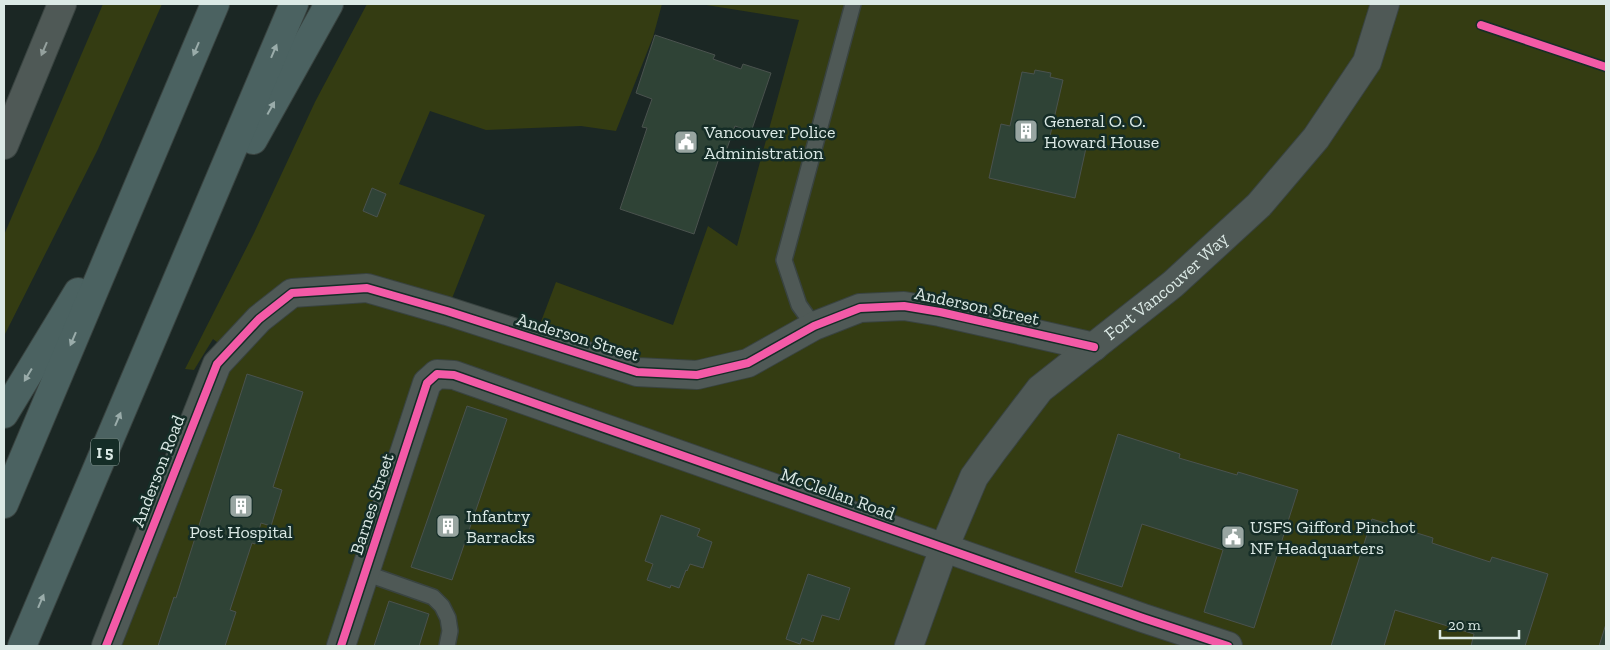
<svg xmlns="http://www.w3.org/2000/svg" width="1610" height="650" viewBox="0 0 1610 650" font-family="'Zilla Slab',serif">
	<rect width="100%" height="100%" fill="#1b2724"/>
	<g fill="#343c12">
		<path d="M103,4H162L98,149L4,336V235Z"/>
		<path d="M367,4H662L653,37L616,131L581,126L486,130L430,111L399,184L485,215L447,311L534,340L556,282L673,325L708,226L737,246L799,20L700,4H1606V646H107L227,350L213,339L194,370L185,369L254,233L315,102Z"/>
	</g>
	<g fill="#2f4336" stroke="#4a524e">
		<path d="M655,35L715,55L713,59L741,69L743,64L771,73L751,132L735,126L725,154L721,152L694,234L620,209L647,128L642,127L652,99L636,93Z"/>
		<path d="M1035,70L1051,73L1050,77L1063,80L1050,136L1058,138L1057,142L1086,148L1075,198L989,178L1001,124L1010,126L1022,72L1034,74Z"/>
		<path d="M372,188L386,194L377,217L363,211Z"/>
		<path d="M247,374L303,392L273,487L282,490L271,526L261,523L255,544L252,543L230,610L236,612L225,646H158L174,597L176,598Z"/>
		<path d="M467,406L507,419L452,580L411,567Z"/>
		<path d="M1118,434L1180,454L1179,458L1237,475L1238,472L1298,490L1254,628L1204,612L1223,550L1142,524L1122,587L1075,572Z"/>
		<path d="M661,515L700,529L697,536L712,542L703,568L690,564L687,571L686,570L679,588L671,585L670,588L647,580L653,564L645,561Z"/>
		<path d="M1372,519L1433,538L1432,543L1490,562L1492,557L1548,574L1525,646H1471L1474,634L1395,610L1384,646H1331Z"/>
		<path d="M808,574L850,588L839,620L822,615L813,642L802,638L800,644L786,639Z"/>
		<path d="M389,601L429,614L419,646H374Z"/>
		<path d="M1606,624V646H1599Z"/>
	</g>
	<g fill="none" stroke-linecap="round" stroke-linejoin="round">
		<g stroke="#394340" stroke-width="18">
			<g id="lane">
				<path d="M814,326L799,305L784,260L853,4"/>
				<path d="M365,573L433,597L442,606L448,618L450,631L447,646"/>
			</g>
		</g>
		<g stroke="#394340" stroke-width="30">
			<g id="street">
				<path d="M4,145L62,4"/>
				<path d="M106,646L217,364L259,319L292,293L367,288L447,311L637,372L697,375L748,363L814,326L860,308L904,306L940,312L1094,347"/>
				<path d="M341,646L427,383L437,374L454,375L1143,618L1228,646"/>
			</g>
		</g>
		<g stroke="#394340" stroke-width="30">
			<g id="secondary">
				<path id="s1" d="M909,646L944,548L966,496L974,477L992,452L1040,389L1173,284L1259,205L1316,138L1367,62L1385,4"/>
			</g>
		</g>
		<g stroke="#394340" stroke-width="30">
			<g id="highway">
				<path d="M253,140L329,4"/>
				<path d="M4,414L78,292"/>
				<path d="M4,504L215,4"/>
				<path d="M22,646L294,4"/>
			</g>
		</g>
		<use href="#lane" stroke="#4f5956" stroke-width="15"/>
		<use href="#street" stroke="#4f5956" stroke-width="28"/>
		<use href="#secondary" stroke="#4f5956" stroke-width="28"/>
		<use href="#highway" stroke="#4b6261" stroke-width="28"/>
		<g stroke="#152d27" stroke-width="11">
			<g id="cycleway">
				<path d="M1481,25L1606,67"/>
				<path d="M106,646L217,364L259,319L292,293L367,288L447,311L637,372L697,375L748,363L814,326L860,308L904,306L940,312L1094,347"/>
				<path d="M341,646L427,383L437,374L454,375L1143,618L1228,646"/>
			</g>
		</g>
		<use href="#cycleway" stroke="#f35aa7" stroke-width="8"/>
	</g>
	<defs><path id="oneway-solid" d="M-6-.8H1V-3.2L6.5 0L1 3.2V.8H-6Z" transform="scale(1.25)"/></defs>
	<use fill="#95a19e" href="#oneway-solid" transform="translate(44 49) rotate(113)"/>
	<g fill="#9aacaa">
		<use href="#oneway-solid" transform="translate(196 49) rotate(113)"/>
		<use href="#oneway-solid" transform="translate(274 51) rotate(-67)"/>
		<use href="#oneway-solid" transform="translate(271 108) rotate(-61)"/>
		<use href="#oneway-solid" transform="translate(73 339) rotate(113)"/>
		<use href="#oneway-solid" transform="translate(28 375) rotate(121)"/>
		<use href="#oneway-solid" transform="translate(118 419) rotate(-67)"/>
		<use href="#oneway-solid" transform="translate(41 601) rotate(-67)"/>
	</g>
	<defs>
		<g id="building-square" transform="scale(1.25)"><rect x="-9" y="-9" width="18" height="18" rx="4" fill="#98a5a1" stroke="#152d27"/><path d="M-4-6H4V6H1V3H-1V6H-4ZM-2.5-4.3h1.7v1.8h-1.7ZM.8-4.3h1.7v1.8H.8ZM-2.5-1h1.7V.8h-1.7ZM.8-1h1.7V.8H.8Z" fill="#fff"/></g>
		<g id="civic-square" transform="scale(1.25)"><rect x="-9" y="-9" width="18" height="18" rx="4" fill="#98a5a1" stroke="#152d27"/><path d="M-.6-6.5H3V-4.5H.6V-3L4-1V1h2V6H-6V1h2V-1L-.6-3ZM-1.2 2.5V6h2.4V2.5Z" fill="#fff"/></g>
	</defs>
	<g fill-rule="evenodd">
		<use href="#building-square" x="1026" y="131"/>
		<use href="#civic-square" x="686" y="142"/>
		<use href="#building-square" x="241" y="506"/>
		<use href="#building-square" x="448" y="526"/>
		<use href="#civic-square" x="1233" y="537"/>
	</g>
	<g text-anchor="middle" stroke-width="5" stroke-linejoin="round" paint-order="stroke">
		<rect fill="#152d27" stroke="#a0b1ac" stroke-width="1" x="91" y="438.5" width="28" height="27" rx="4"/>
		<g font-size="16" font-weight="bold" fill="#dbe9e5">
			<text x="105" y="458">I 5</text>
		</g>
		<g font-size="18" fill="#dbe9e5" stroke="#152d27" text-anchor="start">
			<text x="1044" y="127">General O. O.<tspan x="1044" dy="21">Howard House</tspan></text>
			<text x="704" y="138">Vancouver Police<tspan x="704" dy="21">Administration</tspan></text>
			<text x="466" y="522">Infantry<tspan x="466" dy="21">Barracks</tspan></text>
			<text x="1250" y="533">USFS Gifford Pinchot<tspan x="1250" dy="21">NF Headquarters</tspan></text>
			<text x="241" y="538" text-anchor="middle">Post Hospital</text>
		</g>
		<g font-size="18" fill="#dbe9e5" stroke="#152d27">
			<text dy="6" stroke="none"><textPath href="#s1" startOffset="454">Fort Vancouver Way</textPath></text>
			<text transform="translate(977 306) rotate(12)" y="6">Anderson Street</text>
			<text transform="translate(578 337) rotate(17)" y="6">Anderson Street</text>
			<text transform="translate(158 471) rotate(-69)" y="6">Anderson Road</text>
			<text transform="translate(838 494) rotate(20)" y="6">McClellan Road</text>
			<text transform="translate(372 504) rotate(-72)" y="6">Barnes Street</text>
		</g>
	</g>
	<rect width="1610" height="650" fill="none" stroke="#dbe9e5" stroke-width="10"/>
	<path d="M1440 630v8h79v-8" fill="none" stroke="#dbe9e5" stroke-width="2.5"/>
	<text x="1448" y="630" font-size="15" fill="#dbe9e5" stroke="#152d27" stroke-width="4" paint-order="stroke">20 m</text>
</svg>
